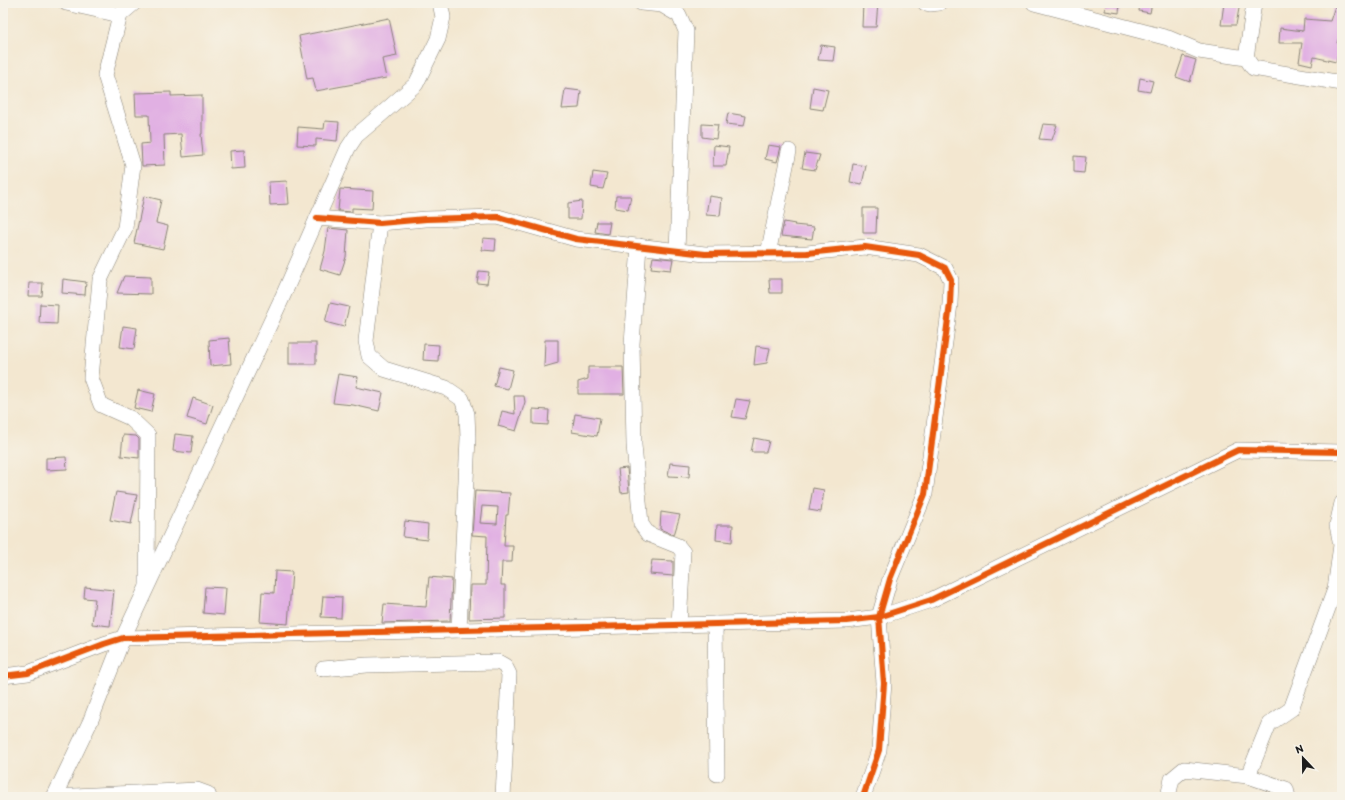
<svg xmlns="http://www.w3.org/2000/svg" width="1345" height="800" viewBox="0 0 1345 800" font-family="Itim,sans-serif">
	<rect width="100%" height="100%" fill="#f7f3e8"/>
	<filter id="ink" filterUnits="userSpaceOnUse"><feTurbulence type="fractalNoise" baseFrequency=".025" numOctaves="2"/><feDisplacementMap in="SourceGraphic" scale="8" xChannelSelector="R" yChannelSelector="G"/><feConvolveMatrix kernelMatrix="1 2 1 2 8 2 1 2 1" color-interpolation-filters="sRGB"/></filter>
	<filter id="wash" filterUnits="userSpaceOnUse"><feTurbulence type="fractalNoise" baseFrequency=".012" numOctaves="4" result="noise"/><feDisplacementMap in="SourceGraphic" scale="16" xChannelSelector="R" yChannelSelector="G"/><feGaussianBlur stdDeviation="0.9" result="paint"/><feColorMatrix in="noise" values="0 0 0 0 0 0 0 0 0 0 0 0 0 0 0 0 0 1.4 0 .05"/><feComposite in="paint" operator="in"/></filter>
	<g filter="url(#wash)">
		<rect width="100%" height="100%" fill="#f3e7d0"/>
		<g id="blocks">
			<g fill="#e1b0e3" fill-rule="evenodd">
				<path d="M863,3H878L876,27H862Z"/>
				<path d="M1106,3H1120L1119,13L1105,11Z"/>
				<path d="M1140,3H1152L1150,13L1139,11Z"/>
				<path d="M1224,3H1240L1236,25H1221Z"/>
				<path d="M1336,3H1342V28L1337,43H1340L1336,62L1314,57L1312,65L1299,62L1302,43H1279L1280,28L1303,31L1304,19L1330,21Z"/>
				<path d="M389,18L397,56L382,59L386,78L316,91L313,78L307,79L299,36Z"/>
				<path d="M821,45L835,47L833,61L818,60Z"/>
				<path d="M1183,56L1196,60L1190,82L1176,77Z"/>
				<path d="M1140,78L1153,81L1150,92L1138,90Z"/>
				<path d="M813,87L828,90L823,110L810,108Z"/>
				<path d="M565,89L581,91L579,108L562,109Z"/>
				<path d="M171,92V96L202,95V134H201L203,155L183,157L181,134L164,135L165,165L142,166L141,144L150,143L149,115H136L135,93Z"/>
				<path d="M728,113L746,116L744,126L726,124Z"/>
				<path d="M325,121L339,122L337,141L316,139V146L297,145L298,127L324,129Z"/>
				<path d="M702,124L718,125L716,139L702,137Z"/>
				<path d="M1043,124L1057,125L1052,140L1039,139Z"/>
				<path d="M714,145L729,147L726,166H713Z"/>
				<path d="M768,145L781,147L777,162L765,159Z"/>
				<path d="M244,150L245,168L231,169L230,151Z"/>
				<path d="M805,153L820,155L815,170L802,168Z"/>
				<path d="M1074,156L1086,157L1084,173L1074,172Z"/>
				<path d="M853,164L866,166L862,184L850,182Z"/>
				<path d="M593,172L607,174L603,189L591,187Z"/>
				<path d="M287,181L289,204L270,205L269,182Z"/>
				<path d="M340,189L373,191L372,209L352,208V212L338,211Z"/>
				<path d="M144,196L161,200L156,223L168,226L163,249L134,243Z"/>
				<path d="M616,196H631L628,210L615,208Z"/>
				<path d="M709,196L722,198L720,216L706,215Z"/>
				<path d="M582,201L581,219H568V203Z"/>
				<path d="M863,208H877L876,233H863Z"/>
				<path d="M597,222H610L608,234L595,232Z"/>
				<path d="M784,222L795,224L794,225L814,227L812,239L781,236Z"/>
				<path d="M328,228L348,230L346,257L340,275L320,269L325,251Z"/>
				<path d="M483,238L496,239L495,251L482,250Z"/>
				<path d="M653,257L673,259L671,270L651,268Z"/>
				<path d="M479,271L489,272L487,284L477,283Z"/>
				<path d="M124,276L151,277V294L117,293Z"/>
				<path d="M63,279L86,282L85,295L62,293Z"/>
				<path d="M769,279H782V293H770Z"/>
				<path d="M29,283H43L42,296H28Z"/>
				<path d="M330,303L349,307L344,327L325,322Z"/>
				<path d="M40,304L58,305L57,324L39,323Z"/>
				<path d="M123,326L137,328L134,349L120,347Z"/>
				<path d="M229,338L231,364L210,366L209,340Z"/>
				<path d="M545,340H558V363L544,367Z"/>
				<rect x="289" y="343" width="27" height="21"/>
				<path d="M424,344L439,345L438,361L423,360Z"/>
				<path d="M756,346L770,348L767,363L754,365Z"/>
				<path d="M499,367L513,370L508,389L494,386Z"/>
				<path d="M588,367H623L624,394H578V382L588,379Z"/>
				<path d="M338,374L358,377L356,387L383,393L379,411L353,405L333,403Z"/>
				<path d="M138,390L155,394L151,412L134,408Z"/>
				<path d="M514,396H524L525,402L516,431L498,426L502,411L515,414Z"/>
				<path d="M193,398L213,405L207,424L187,418Z"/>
				<path d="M736,399L750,401L745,419L732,417Z"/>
				<path d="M533,409L549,410L548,425L533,424Z"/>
				<path d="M575,414L600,418L597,436L572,432Z"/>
				<path d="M175,434L193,436L191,453L173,451Z"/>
				<path d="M123,435L136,436L139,439V458L121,456Z"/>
				<path d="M754,438L769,441L766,452H751Z"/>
				<path d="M66,457L67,469L46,470V458Z"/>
				<path d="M670,463L690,465L689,477L668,476Z"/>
				<path d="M627,468L629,492L621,493L618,469Z"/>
				<path d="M813,488L824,490L821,512L809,510Z"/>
				<path d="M475,491L510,493L508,515H506L504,546H513L512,562H502L501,585H505V618L469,619L470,585H486L487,536L472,535ZM482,506L498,507L497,524L480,523Z"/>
				<path d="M116,492L137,495L131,524L110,520Z"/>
				<path d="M661,512L680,515L674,535L660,529Z"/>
				<path d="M405,521L428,524L427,540L403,537Z"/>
				<path d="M717,525H733L732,542L716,540Z"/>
				<path d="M652,560L673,561V576L650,574Z"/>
				<path d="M275,571L292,572L288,624L260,622L262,592L274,593Z"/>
				<path d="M429,577L452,579L450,621L382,623L384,604L426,607Z"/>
				<path d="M85,587L114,590L110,626L92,624L95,599L84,598Z"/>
				<path d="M205,587L226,588L224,615L203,613Z"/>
				<path d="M323,596L342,597L341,618L321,617Z"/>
			</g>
		</g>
	</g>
	<g filter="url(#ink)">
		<use href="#blocks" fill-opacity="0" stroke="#888276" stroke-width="1"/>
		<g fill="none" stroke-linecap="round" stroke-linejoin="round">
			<g stroke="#888276" stroke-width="16">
				<g id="minor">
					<path d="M66,3L120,15"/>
					<path d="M134,3L120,15L105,75L133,165L125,228L100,280L91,378L101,405L130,418L148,435L147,584"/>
					<path d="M641,3L662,5L679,15L686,31L677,250"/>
					<path d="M925,3L930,4L939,3"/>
					<path d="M1034,3L1168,38L1199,51L1246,58L1253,68L1342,83"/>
					<path d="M1246,58L1254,3"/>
					<path d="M317,218L380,223L426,219L498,217L576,239L705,254L807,253L865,247L919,255L945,268L951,280L950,304L925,494L890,579L879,617L884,683L879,750L863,797"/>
					<path d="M380,223L366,341L369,356L384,369L446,388L462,399L467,414L468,438L459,630"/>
					<path d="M639,246L632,344L634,445L641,524L648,534L678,546L683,552L679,625"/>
					<path d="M768,254L789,151"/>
					<path d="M715,624L717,774"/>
					<path d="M323,669L367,665L498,662L505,666L509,674L503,797"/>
					<path d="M3,676L28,673L104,644L123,638L846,621L879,617L931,600L1238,450L1342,452"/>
					<path d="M1248,776L1269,724L1291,709L1335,589L1341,545L1337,525L1342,503"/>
					<path d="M54,797L90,722L123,638L282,298L348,148L356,136L369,125L416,84L438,39L443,17L440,3"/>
					<path d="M54,797L197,790L208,794L209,797"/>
					<path d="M1168,797L1172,779L1184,769L1248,776L1286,789L1288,797"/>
				</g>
			</g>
			<use href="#minor" stroke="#fff" stroke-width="15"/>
			<g stroke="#f7f3e8" stroke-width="8">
				<g id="cycleway">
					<path d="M317,218L380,223L426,219L498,217L576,239L705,254L807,253L865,247L919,255L945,268L951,280L950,304L925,494L890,579L879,617L884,683L879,750L863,797"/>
					<path d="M3,676L28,673L104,644L123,638L846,621L879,617L931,600L1238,450L1342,452"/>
				</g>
			</g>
			<use href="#cycleway" stroke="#e8590c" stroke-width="6"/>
		</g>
	</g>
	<rect width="1345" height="800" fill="none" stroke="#f7f3e8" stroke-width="16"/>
	<g transform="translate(1303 758) rotate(338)" stroke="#f7f3e8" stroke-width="3" paint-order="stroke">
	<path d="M0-3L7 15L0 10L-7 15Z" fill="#1c1c1c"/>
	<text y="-6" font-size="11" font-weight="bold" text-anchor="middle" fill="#1c1c1c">N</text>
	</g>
</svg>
